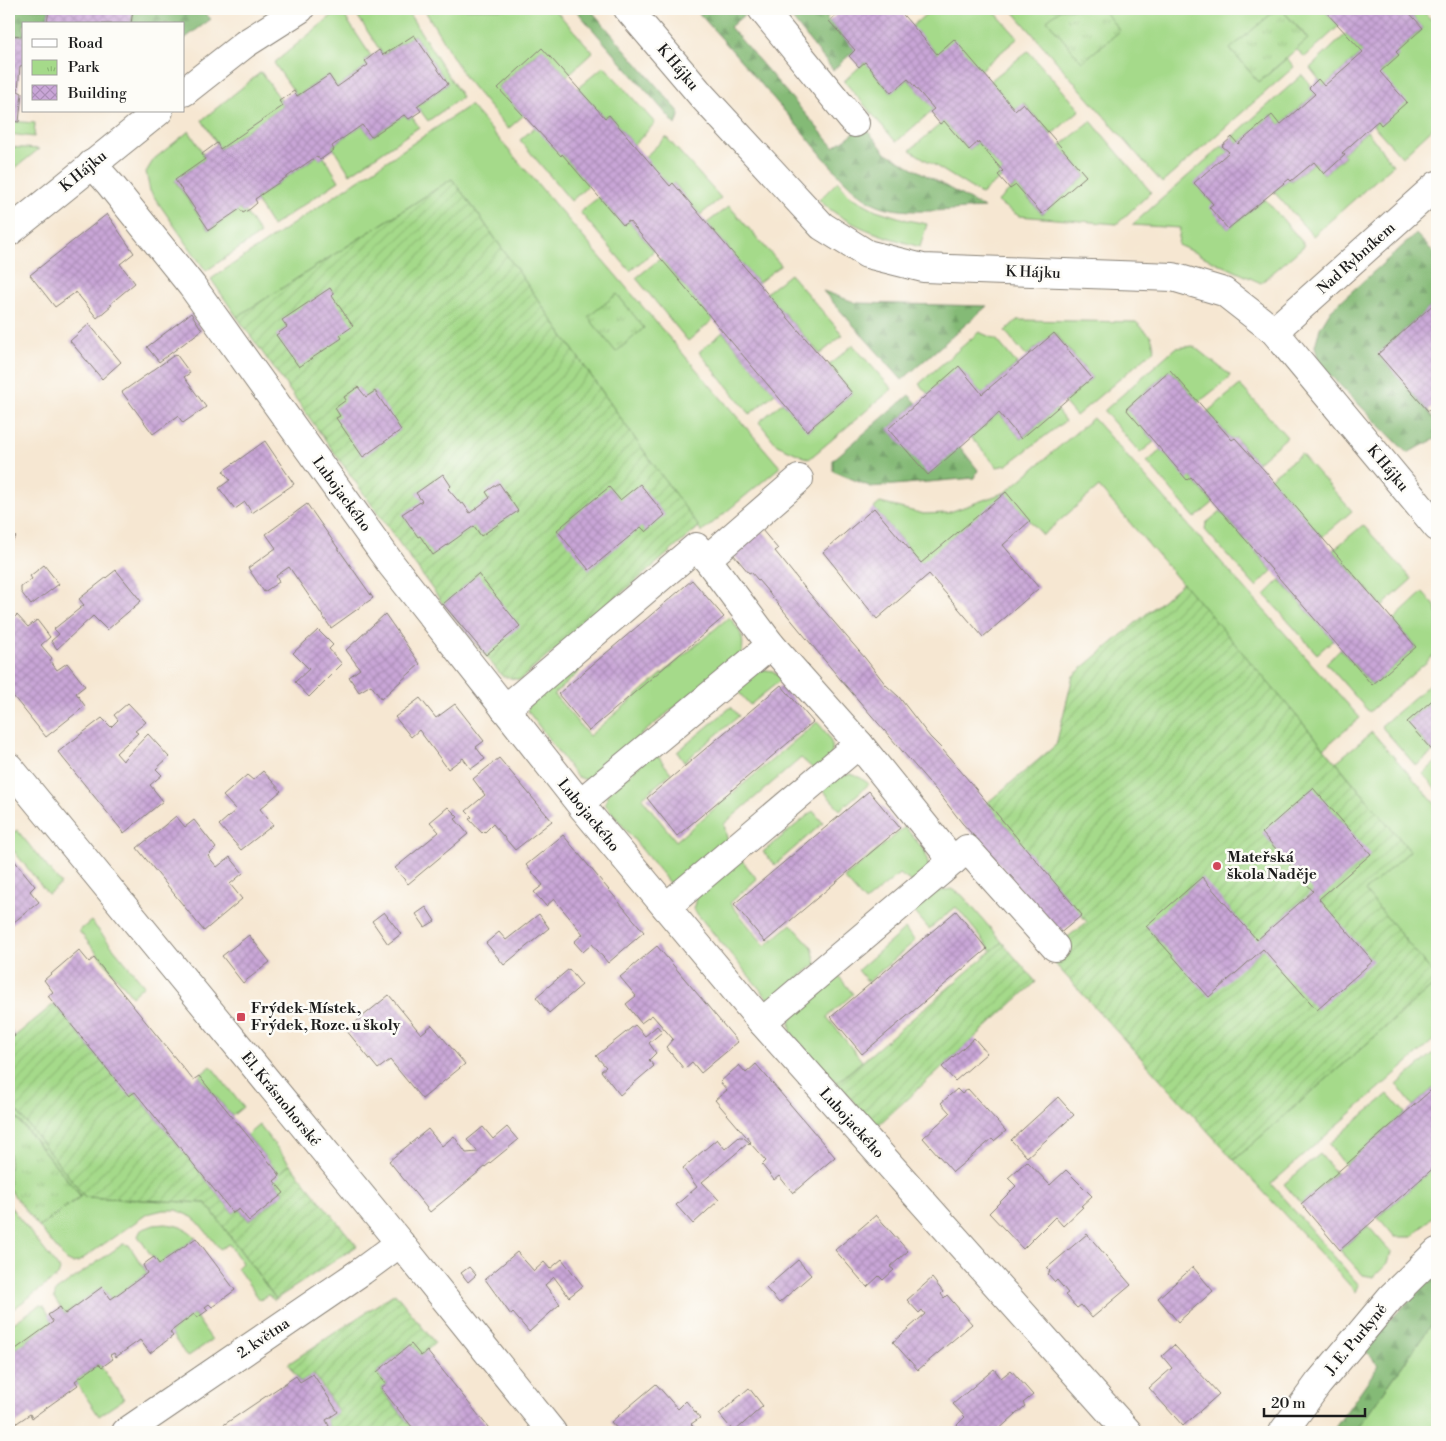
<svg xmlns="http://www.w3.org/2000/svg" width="1446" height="1441" viewBox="0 0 1446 1441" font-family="'Libre Bodoni',serif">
	<defs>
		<pattern id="forest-firs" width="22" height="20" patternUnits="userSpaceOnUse" patternTransform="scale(1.25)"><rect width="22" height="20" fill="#84ba76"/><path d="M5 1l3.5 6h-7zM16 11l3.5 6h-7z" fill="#719f66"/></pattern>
		<pattern id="park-tufts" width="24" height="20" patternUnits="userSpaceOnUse" patternTransform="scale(1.25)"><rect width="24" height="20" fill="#a5da8a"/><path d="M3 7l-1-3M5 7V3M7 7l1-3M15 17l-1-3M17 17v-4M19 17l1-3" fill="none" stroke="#8dba76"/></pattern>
		<pattern id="garden-furrows" width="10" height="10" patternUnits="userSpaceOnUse" patternTransform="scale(1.25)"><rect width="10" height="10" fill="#a5da8a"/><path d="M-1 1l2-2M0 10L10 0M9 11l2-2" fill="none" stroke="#8dba76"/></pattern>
		<pattern id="building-cross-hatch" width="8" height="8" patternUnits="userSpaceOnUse" patternTransform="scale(1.25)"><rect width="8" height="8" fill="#c9a6d7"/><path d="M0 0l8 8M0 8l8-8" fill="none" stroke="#ac8eb8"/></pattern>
	</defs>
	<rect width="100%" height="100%" fill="#fdfcf7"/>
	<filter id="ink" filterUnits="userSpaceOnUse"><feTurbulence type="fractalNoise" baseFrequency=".02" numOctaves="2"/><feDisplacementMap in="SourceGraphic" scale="10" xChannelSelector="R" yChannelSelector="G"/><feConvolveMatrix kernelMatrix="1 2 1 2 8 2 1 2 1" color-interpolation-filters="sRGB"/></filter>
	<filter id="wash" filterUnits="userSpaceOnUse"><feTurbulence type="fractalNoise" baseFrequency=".0096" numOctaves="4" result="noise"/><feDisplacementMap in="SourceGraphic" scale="20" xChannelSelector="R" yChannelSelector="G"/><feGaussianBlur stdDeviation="1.12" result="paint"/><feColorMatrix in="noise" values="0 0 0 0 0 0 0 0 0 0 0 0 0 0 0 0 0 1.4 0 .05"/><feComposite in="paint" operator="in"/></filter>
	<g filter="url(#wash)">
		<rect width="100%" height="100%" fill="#f6e7d2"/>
		<g fill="#a5da8a" stroke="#607b53">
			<path d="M340,9L371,56L365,60L368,65L337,87L329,75L297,96L274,63Z"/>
			<path d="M353,9H406L462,97L428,121L417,106L448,84L414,35L383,55Z"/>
			<path d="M424,9H540L556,11L593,52L567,76L542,48L498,87L524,115L508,129L466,79Z"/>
			<path d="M932,9H992L1018,38L980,70L937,54L912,26Z"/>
			<path d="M1011,9H1277L1231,50L1259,82L1287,58L1294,67L1162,183Z"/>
			<path d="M1281,9H1316L1319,12L1323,9L1339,26L1305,57L1296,49L1308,38Z"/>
			<path d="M1406,9H1421L1437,26V124L1402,157L1373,125L1378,121L1381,124L1380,72L1398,56L1396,52L1423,28Z"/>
			<path d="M1346,34L1363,52L1324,86L1310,68Z"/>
			<path d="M1028,51L1080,110L1051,135L1024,103L1015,110L990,81Z"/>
			<path d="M865,62L891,93L908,79L934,109L896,142L844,81Z"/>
			<path d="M604,66L655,123L634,145L609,115L605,118L578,88Z"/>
			<path d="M261,72L281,100L279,101L283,106L220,149L202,120Z"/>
			<path d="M1302,75L1311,85L1309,88L1315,94L1280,125L1272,115L1238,144L1232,137Z"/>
			<path d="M470,105L780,467L702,532L638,443L478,214L452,179L237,317L211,279Z"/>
			<path d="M404,115L409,119L412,117L419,127L350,174L332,146L362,125L371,137Z"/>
			<path d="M9,121L35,123L34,137L9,134Z"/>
			<path d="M944,121L969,150L978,142L1003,171L998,175L1001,178L981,194L910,150Z"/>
			<path d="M1091,121L1151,192L1117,224L1019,216L997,202L1016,185L1042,214L1086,176L1060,146Z"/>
			<path d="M535,127L561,155L562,154L589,185L571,201L520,140Z"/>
			<path d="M189,131L203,153L202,154L205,159L175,181L209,230L240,209L243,213L245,211L260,234L206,271L150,191L146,172L154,159Z"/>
			<path d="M1367,131L1393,165L1313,236L1274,192L1289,179L1292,181L1314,162L1324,174L1345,156L1342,153Z"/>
			<path d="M666,137L721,198L700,215L674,183L670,186L644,158Z"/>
			<path d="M1222,146L1229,152L1195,183L1213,204L1210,207L1228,229L1265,199L1305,245L1261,283L1178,245L1180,228L1132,225Z"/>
			<path d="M9,147L39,149L9,173Z"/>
			<path d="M317,156L324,157L339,181L272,226L255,199Z"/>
			<path d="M838,181L850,196L876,210L907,220L927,224L920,247C883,236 848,227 819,200Z"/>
			<path d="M599,197L623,225L629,221L654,251L630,271L580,212Z"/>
			<path d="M729,206L781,265L758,283L707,223Z"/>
			<path d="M661,258L713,320L688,341L636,278Z"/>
			<path d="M790,274L843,335L820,354L766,293Z"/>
			<path d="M1017,320L1136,322L1151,336L1155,349L1076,416L1064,402L1092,378L1055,333L1026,356L1005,331Z"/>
			<path d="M723,332L775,393L750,414L699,352Z"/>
			<path d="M979,332L997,340L1017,364L982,394L959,367L928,394L919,384Z"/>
			<path d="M853,345L892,389L809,459L777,445L759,422L783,402L808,431L852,393L829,365Z"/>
			<path d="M1193,346L1230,375L1228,379L1199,402L1170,370L1126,408L1154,442L1140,453L1104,411L1175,348Z"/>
			<path d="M1240,385L1287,437L1257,463L1236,438L1232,440L1207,412Z"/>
			<path d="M1056,409L1065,421L1007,465L997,467L971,437L999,413L1021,439Z"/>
			<path d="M1093,418L1360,718L1324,748L1099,487L1043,535L1030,521L921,563L874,508L880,503L924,514L947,513L1006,492Z"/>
			<path d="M1161,450L1191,477L1213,503L1195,518L1147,462Z"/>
			<path d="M1301,454L1352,511L1322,537L1270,478Z"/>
			<path d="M1221,511L1272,571L1256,587L1205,530L1206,523Z"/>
			<path d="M1363,525L1412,579L1382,606L1333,550Z"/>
			<path d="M1280,580L1333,640L1317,654L1265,595Z"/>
			<path d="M1423,592L1437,608V653L1369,712L1326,663L1340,649L1372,685L1416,647L1393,620Z"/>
			<path d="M729,617C739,629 745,636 742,652L586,780L576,776L527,710L532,699L572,662L580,671L554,694L589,736Z"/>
			<path d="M760,669L773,671L782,679L750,705L733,686Z"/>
			<path d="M1437,678V696L1407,722L1433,752L1416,766L1381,726Z"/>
			<path d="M731,707L739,716L684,762L677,752Z"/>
			<path d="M817,722C825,731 836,743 831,755C828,761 822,767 818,773L801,758L724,824L729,848L683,883L670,884L605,804L609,792L655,752L671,773L642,798L676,841Z"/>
			<path d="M1372,732L1437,806V978L1364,891L1410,851L1336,762Z"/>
			<path d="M1437,761V790L1423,774Z"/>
			<path d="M851,774L861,778L869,784L840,810L822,789L833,779Z"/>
			<path d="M813,811L823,823L775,865L763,852Z"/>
			<path d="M905,827L925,851L929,868L917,885L899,874L865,902L844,878Z"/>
			<path d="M17,830L61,884L48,894L9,845V836Z"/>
			<path d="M740,858L757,879L730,903L765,946L791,924L812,947L816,964L769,1000L693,909L697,896Z"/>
			<path d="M951,889L962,895L1002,942L992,951L956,907L929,929L912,909L935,892Z"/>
			<path d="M91,921L144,985L132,996L79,931Z"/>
			<path d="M905,929L915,941L868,982L858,970Z"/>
			<path d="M837,974L853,994L827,1017L862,1061L837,1083L791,1033L790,1024L793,1013Z"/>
			<path d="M1437,982V1037L1271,1184L1359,1285L1356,1292L1234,1160Z"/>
			<path d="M1437,1050V1085L1413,1106L1397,1085Z"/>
			<path d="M211,1066L243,1107L232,1116L199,1076Z"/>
			<path d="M1388,1094L1405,1113L1345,1165L1329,1144Z"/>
			<path d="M9,1101L85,1197L206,1203L276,1299L274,1300L268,1295L260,1300L237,1268L242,1263L229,1244L220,1249L198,1222L192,1217L176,1210H163L147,1214L78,1262L72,1263L66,1260L39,1227L81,1196L9,1108Z"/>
			<path d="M259,1125L290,1164L279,1174L247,1135Z"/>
			<path d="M1320,1154L1336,1173L1301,1204L1284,1184Z"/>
			<path d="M1437,1165V1212L1412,1237H1395L1378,1217Z"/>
			<path d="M9,1205L60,1270L58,1276L9,1312Z"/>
			<path d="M165,1224C177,1225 188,1228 196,1238L159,1264L154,1257L153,1258L138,1236L141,1230L154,1225Z"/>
			<path d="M1368,1226L1391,1252L1388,1263L1374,1277L1363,1275L1340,1250Z"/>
			<path d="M123,1244L129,1245L147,1273L111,1299L102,1287L65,1314L54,1298L56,1291Z"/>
			<path d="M40,1305L44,1306L53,1322L9,1354V1326Z"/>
			<path d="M194,1314L212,1340L187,1357L170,1332Z"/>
			<path d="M1437,1317V1432H1355Z"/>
			<path d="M99,1364L124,1399L99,1416L75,1381Z"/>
		</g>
		<g fill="url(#forest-firs)" stroke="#506b49">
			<path d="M9,9H49L47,24H24V36L9,35Z"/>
			<path d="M133,9H200L211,19L184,39V24H131Z"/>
			<path d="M575,9H590L680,113L676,125Z"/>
			<path d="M695,9H743L746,13L730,27L834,147L864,126L885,152L984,208C953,209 906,216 878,205C849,193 821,153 800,129C765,89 731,48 695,9Z"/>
			<path d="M784,9H837L826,18L855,50L833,70Z"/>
			<path d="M1416,234L1437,256V301L1378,354L1428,411L1437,425V438L1407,453L1319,364L1315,346L1320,328L1331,310Z"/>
			<path d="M823,291L857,303L987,306L902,380Z"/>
			<path d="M909,395L917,403L888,429L928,474L960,447L978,470L974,478L871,487L833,471V460Z"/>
			<path d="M1437,1272V1317L1355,1432H1332L1379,1365L1365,1351L1389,1321Z"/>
		</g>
		<g fill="url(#park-tufts)" stroke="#607b53">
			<path d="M1061,9H1102L1120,31L1082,62L1047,20Z"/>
			<path d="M1277,9H1281L1308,39L1259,82L1230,49Z"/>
			<path d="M617,294L644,328L616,352L588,317Z"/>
			<path d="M9,1109L81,1196L39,1227L9,1189Z"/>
		</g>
		<g fill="url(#garden-furrows)" stroke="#607b53">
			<path d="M452,179L478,214L638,443L699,527L520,680L502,676L443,604L237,317Z"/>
			<path d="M1183,583L1324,748L1410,851L1365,891L1437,978V982L1234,1160L1046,954L1087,922L987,803L1056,745L1073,676Z"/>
			<path d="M1002,942L1036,982L876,1127L837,1083Z"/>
			<path d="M54,1004L129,1095L135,1092L143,1102L233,1213L239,1209L249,1221L284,1193L274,1181L279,1174L290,1164L357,1246L276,1299L206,1203L85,1197L9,1101V1041Z"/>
			<path d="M395,1293L435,1343L421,1356L411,1344L377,1372L386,1384L381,1389L416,1432H320L329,1426L326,1420L338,1411L314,1374L300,1382L288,1364Z"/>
		</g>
		<g id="blocks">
			<g fill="url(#building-cross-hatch)">
				<path d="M49,9H133L131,24H47Z"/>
				<path d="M843,9H898L937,54L954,39L1015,110L1023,103L1086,176L1042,214L1016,185L1010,189L1006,184L998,175L1003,171L978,142L969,150L944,121L940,124L930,112L934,109L908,79L891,93L865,62L859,67L849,56L855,50L829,21Z"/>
				<path d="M1323,9H1406L1423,28L1396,52L1399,55L1380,72L1407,102L1381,125L1378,121L1373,125L1342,153L1345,155L1324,174L1314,162L1291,181L1289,179L1228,229L1209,207L1213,204L1194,183L1229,152L1222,146L1232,137L1238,144L1272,115L1280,125L1315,94L1309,88L1318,79L1324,86L1363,52Z"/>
				<path d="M9,35L24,36V65L20,66L18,91L22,93L19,122L9,121Z"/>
				<path d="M414,35L448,84L417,106L421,111L409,119L404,115L371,137L362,125L332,146L334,150L320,160L317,156L255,199L257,203L250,209L243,213L240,209L209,230L175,180L205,159L202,154L217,143L220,149L283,106L279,101L294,91L297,96L329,75L337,87L368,65L365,61L379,50L383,55Z"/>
				<path d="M542,48L605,118L609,115L670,186L673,183L852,393L807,431L629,221L623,225L562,154L561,156L498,88Z"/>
				<path d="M107,214L134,253L120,264L135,283L110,304L112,305L97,318L76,292L55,307L30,275Z"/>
				<path d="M330,288L334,294L332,296L353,326L340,335L342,338L299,367L276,335L287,327L282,320Z"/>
				<path d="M1437,301V404L1428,411L1378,354Z"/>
				<path d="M191,313L202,330L159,362L147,347Z"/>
				<path d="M89,324L121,362L102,379L70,341Z"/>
				<path d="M1054,333L1092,378L1021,439L999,413L928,475L888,429L959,366L982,394Z"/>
				<path d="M176,354L190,373L184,377L206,407L183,423L178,416L153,434L122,392Z"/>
				<path d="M1170,370L1232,440L1235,438L1264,470L1416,647L1372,685L1191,477L1187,480L1126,409Z"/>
				<path d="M358,387L366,397L375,391L401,430L363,457L336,418L340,416L335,408L346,400L344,397Z"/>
				<path d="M265,441L294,484L252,513L245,502L235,509L219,488L230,480L223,471Z"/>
				<path d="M443,474L451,486L448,489L461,504L463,503L470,513L490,498L486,492L499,483L518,511L481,536L474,526L433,555L420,536L418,537L402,514L422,501L416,493Z"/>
				<path d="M640,484L665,515L646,532L641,527L589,570L557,530L609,487L620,500Z"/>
				<path d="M1006,492L1030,521L1003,545L1039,588L983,637L929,574L877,619L823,552L874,508L921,563Z"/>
				<path d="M307,504L373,598L331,628L289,567L276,576L279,582L264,592L248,568L276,548L266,534Z"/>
				<path d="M762,530L778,549L775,551L809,593L865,658L886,685L899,697L930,737L943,750L1082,915L1058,935L1010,878L999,863L962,823L941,796L840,679L764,587L751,572L749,573L733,554Z"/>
				<path d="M9,531L16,537L9,545Z"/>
				<path d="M44,565L59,584L31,605L21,592V587L32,579L30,576Z"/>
				<path d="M116,570L141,601L107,630L93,616L57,649L51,641L59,634L54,629L84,605L79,599Z"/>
				<path d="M478,574L520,626L486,655L443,604Z"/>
				<path d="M692,580L724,617L589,731L558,694Z"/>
				<path d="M385,614L420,664L381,699L371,685L359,692L349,677L360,669L346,650Z"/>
				<path d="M17,615L28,627L37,620L50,637L41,645L52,658L50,661L57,670L67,663L85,686L76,693L85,706L46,737L9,691V622Z"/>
				<path d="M318,630L333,645L329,649L342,664L309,697L295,682L309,669L293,653Z"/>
				<path d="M781,685L813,722L677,836L647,798Z"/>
				<path d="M1437,696V756L1407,722Z"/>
				<path d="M420,698L436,718L455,704L484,741L476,747L485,759L471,769L463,758L448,769L419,730L411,737L395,717Z"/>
				<path d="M128,703L146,722L135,731L138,733L116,753L123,761L124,759L148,734L169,757L156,769L162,775L150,785L163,801L124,833L58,752L102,718L111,727L118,720L114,715Z"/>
				<path d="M499,758L552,821L515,850L493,824L485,832L484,831L482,833L469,819L472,817L466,811L485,795L473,779Z"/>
				<path d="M263,771L281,791L260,809L273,825L241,850L219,825L236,810L223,796L247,775L253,780Z"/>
				<path d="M1313,788L1371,854L1319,899L1373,961L1317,1010L1263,949L1209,997L1146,926L1202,877L1257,940L1313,891L1262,833Z"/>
				<path d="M869,791L900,828L765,942L734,904Z"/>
				<path d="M448,807L458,817L455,819L468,834L408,884L395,868L439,832L430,822Z"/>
				<path d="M176,816L185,827L194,820L216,848L208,856L217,867L230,857L243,873L230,884L242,899L204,931L137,848Z"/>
				<path d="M563,835L644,932L608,963L592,944L583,952L574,942L583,934L554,899L546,906L534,892L543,885L526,865Z"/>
				<path d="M9,854L35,886L30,891L39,902L9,926Z"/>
				<path d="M426,907L435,921L425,927L416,914Z"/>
				<path d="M956,911L987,949L862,1054L831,1017Z"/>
				<path d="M384,912L401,934L388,944L372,921Z"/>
				<path d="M539,914L549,928L504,965L486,943L499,932L506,940Z"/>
				<path d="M249,935L270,962L243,983L222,956Z"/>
				<path d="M657,946L738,1042L701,1073L692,1062L684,1069L666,1047L673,1039L652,1015L641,1023L626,1004L636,996L620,977Z"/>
				<path d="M79,950L89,962L94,958L193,1080L199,1076L279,1174L280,1176L274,1181L284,1193L249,1221L239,1209L233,1213L143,1102L135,1092L129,1096L48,996L53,992L44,980Z"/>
				<path d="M569,969L582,985L549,1013L536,997Z"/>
				<path d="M389,995L421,1034L432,1025L465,1064L422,1099L390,1060L378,1069L346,1030Z"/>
				<path d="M635,1025L645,1036L657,1026L662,1032L649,1043L656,1053L649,1060L654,1066L620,1095L601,1071L606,1067L596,1056Z"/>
				<path d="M9,1027L15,1036L9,1041Z"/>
				<path d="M974,1038L987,1053L955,1081L942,1067Z"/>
				<path d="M756,1064L835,1157L793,1193L779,1176L774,1180L762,1165L766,1161L750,1143L747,1144L702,1182L719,1200L693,1224L676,1205L697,1187L683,1168L717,1139L725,1149L739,1137H743L750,1143L751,1142L715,1100L727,1090L720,1082L739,1065L746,1073Z"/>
				<path d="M1437,1085V1165L1340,1250L1301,1204Z"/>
				<path d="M957,1089L962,1094L968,1089L1006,1131L994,1141L992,1139L953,1172L923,1138L950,1113L941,1103Z"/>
				<path d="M1058,1097L1074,1115L1027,1157L1011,1140Z"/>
				<path d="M483,1127L493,1139L507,1127L518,1140L430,1212L389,1161L428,1129L442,1146L454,1136L466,1153L478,1152L467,1140Z"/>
				<path d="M1027,1161L1050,1185L1066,1170L1092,1196L1081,1206L1083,1207L1063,1226L1055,1217L1023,1249L989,1213L1016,1186L1008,1178Z"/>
				<path d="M876,1215L908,1251L890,1267L894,1270L883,1280L879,1276L867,1287L835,1250Z"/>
				<path d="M1087,1234L1131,1285L1092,1318L1081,1305L1077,1308L1065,1295L1068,1293L1057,1280L1055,1282L1048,1274L1050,1271L1047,1268Z"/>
				<path d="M196,1238L235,1290L212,1307L209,1304L205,1307L208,1310L197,1318L194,1314L170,1332L173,1336L150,1353L140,1340L116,1357L114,1353L110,1355L113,1359L102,1367L99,1364L75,1381L78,1385L32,1418L30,1414L11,1427L14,1431L9,1432V1354L53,1322L48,1315L60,1307L65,1314L102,1287L111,1299L147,1273L143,1265L148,1261L154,1257L159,1264Z"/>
				<path d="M517,1252L534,1271L544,1262L550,1269L562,1259L583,1286L569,1297L554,1277L545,1285L560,1304L529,1332L513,1313L511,1315L485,1279Z"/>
				<path d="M798,1260L811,1275L779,1303L766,1288Z"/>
				<path d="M469,1267L476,1275L468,1282L461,1273Z"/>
				<path d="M1193,1267L1213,1291L1178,1322L1158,1298Z"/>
				<path d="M932,1278L943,1292L941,1294L944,1298L947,1295L972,1324L918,1370L893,1342L925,1314L922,1310L919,1313L907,1300Z"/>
				<path d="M411,1344L421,1356L427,1351L492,1432H416L381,1388L386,1384L377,1372Z"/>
				<path d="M1174,1345L1219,1394L1183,1426L1149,1388L1172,1368L1162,1356Z"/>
				<path d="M994,1369L1001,1378L1011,1370L1033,1395L1023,1403L1025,1406L997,1431L998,1432H961L956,1426L965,1417L953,1404Z"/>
				<path d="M313,1374L338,1412L326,1420L329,1426L320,1432H213L296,1376L300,1382Z"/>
				<path d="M656,1384L678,1409L686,1401L700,1418L691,1424L698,1432H620L611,1422Z"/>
				<path d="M749,1388L763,1406L734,1432L719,1414Z"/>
			</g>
		</g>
	</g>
	<g filter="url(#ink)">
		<use href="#blocks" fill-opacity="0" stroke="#898277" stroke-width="1"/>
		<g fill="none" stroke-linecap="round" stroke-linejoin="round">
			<g stroke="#898277" stroke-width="30">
				<g id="minor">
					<path d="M628,9L702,96L822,226L867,254L923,268L1173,277L1224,292L1274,331L1437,527"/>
					<path d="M762,9L855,123"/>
					<path d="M184,92L245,44L300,9"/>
					<path d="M92,164L110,184L192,286L391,564L584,809L762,1022L1128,1432"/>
					<path d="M9,232L159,111"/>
					<path d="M1274,331L1437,185"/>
					<path d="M799,479L707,559L771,645L859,744L953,861"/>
					<path d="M505,709L696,547L707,559"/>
					<path d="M9,767L400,1243L552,1432"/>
					<path d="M580,803L771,645"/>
					<path d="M666,907L859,744"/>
					<path d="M762,1022L967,849L1055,947"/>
					<path d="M126,1432L362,1271L400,1243"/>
					<path d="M1283,1432L1318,1384L1391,1297L1437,1252"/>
				</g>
			</g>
			<use href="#minor" stroke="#fff" stroke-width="28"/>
		</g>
	</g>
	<g fill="#d1495b" stroke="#fdfcf7" stroke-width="2">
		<circle cx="1217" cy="866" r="5"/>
		<rect x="236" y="1012" width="10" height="10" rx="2.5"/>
	</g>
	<g text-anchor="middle" stroke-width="5" stroke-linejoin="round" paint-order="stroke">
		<g font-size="15" fill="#1c1c1c" stroke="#fdfcf7">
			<text transform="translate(678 67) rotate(50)" y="5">K Hájku</text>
			<text transform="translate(83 171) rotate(-39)" y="5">K Hájku</text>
			<text transform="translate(1356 258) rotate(-42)" y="5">Nad Rybníkem</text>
			<text transform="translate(1033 272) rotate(2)" y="5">K Hájku</text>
			<text transform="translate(1388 468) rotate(50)" y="5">K Hájku</text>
			<text transform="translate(342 494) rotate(54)" y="5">Lubojackého</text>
			<text transform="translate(589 815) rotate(51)" y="5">Lubojackého</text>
			<text transform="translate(281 1099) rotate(51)" y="5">El. Krásnohorské</text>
			<text transform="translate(852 1123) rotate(48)" y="5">Lubojackého</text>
			<text transform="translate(263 1338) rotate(-34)" y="5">2. května</text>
			<text transform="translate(1356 1339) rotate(-50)" y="5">J. E. Purkyně</text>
		</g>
		<g font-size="15" font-weight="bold" fill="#1c1c1c" stroke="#fdfcf7" text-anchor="start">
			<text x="1227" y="862">Mateřská<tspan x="1227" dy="17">škola Naděje</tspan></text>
			<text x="251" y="1013">Frýdek-Místek,<tspan x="251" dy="17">Frýdek, Rozc. u školy</tspan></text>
		</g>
	</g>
	<rect width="1446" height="1441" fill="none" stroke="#fdfcf7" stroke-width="30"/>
	<rect x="22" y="22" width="162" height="90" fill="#fdfcf7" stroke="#a3a29f"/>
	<rect x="32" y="39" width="25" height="8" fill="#ffffff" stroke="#a3a29f"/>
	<text x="68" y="48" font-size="15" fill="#1c1c1c">Road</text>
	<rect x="32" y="60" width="25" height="15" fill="url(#park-tufts)" stroke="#a3a29f"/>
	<text x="68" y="72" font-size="15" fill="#1c1c1c">Park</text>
	<rect x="32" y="85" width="25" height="15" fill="url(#building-cross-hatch)" stroke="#a3a29f"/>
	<text x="68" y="98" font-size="15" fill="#1c1c1c">Building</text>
	<path d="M1264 1408v8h101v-8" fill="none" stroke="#1c1c1c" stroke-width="2.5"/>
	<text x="1271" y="1408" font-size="15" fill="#1c1c1c" stroke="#fdfcf7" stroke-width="4" paint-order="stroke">20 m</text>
</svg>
